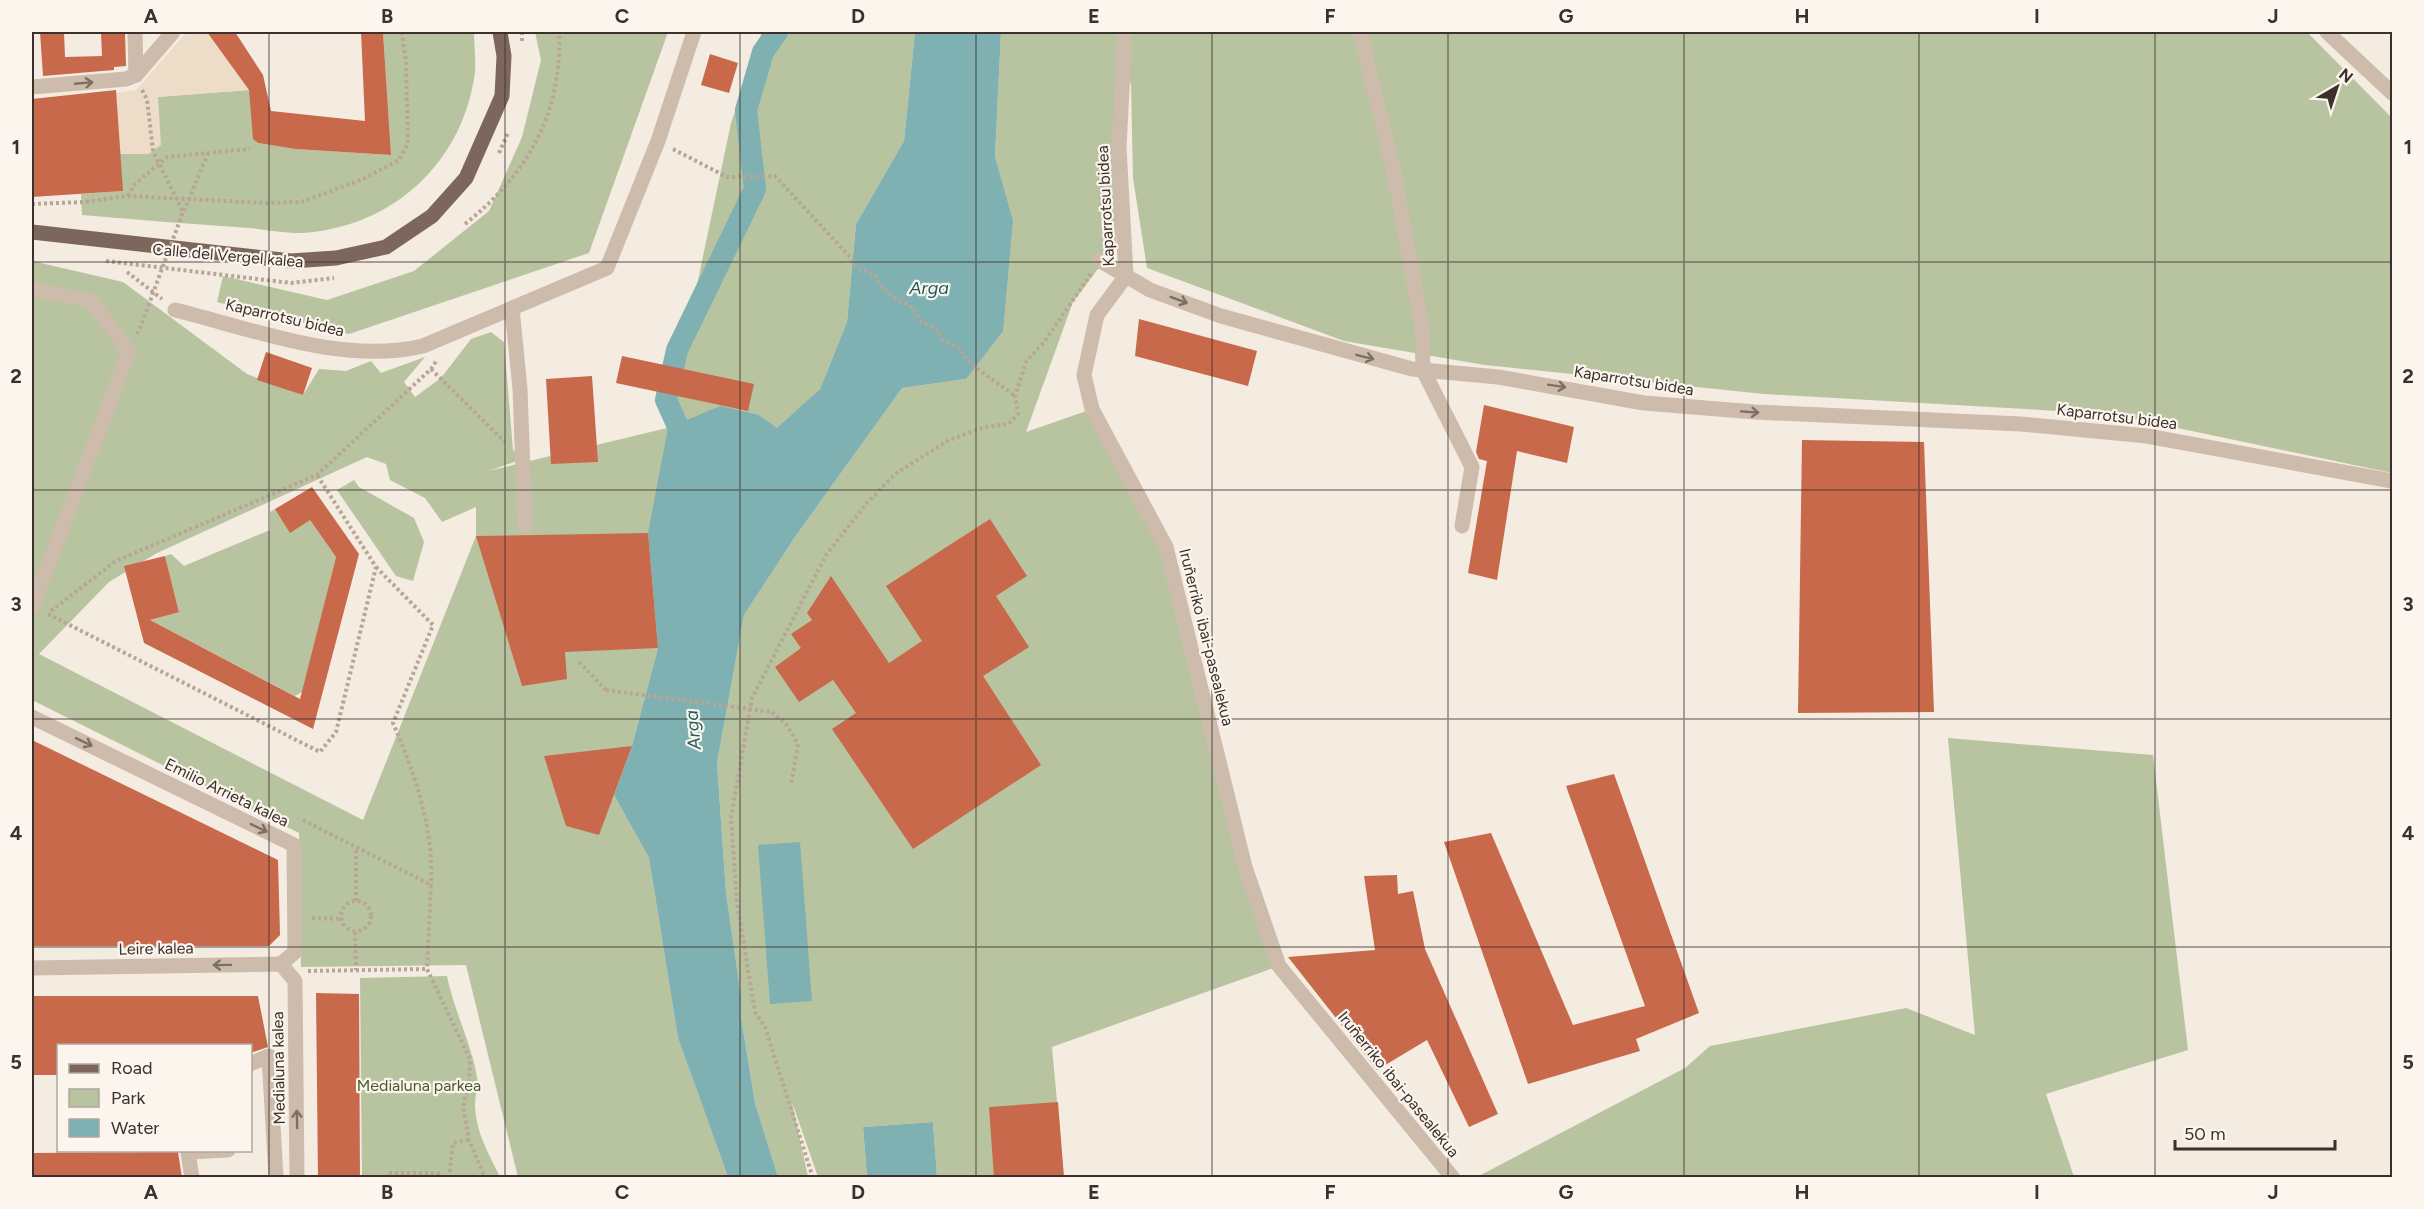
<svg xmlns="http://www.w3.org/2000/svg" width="2424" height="1209" viewBox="0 0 2424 1209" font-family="Figtree,sans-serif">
	<rect width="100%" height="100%" fill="#f4ebe1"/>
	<g fill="#b8c4a0" fill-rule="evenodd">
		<path d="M383,32H474C474,45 476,59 475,72C464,158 399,222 313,232C293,235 270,230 250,228C194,224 138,220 82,215L81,194L122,191L120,154H149L157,97L249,90L258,143L295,149L391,155Z"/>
		<path d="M535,32H668L589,253L349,334L217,302L223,276L327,300L414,271L489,211L522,137L541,60Z"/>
		<path d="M762,32H915L904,141L856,224L847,322L820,389L777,429L759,415L648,533L658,648L632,746L614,795L649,858L678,1038L728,1177H518L466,965L301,967L299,833L32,700V261L123,282L247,374L303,395L319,369L346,371L371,361L381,373L425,357L404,382L415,397L441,378L471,339L491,332L504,342L513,450L523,459L488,471L667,428L731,123ZM367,457L386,464L390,480L425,498L442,522L476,507V536L363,820L39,654L109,582L157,553Z"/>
		<path d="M1001,32H2307L2392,118V473L2111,414L1764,394L1485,365L1344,341L1147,268L1133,178L1131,85L1118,46L1116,245L1073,302L1026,432L1092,409L1166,547L1279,966L1052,1047L1064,1177H937L933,1122L863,1127L867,1177H818L792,1102L808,1177H778L755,1103L741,1017V996L726,893L717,763L744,615L795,537L902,388L966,379L1013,220L995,158Z"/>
		<path d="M354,480L359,487L414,518L424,542L413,581L396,576L337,490Z"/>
		<path d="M275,509L310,520L336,557L302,692L295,696L150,620L179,611L165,556L171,554L184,566L270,530V512Z"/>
		<path d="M1948,738L2153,755L2188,1050L2046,1094L2074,1177H1477L1685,1068L1710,1046L1906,1008L1975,1035Z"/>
		<path d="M447,976C454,1011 471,1042 477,1077C479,1086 475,1095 475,1104C475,1131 489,1154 500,1177H362L360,978Z"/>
	</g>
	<path fill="#ecdcc8" d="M187,32H207L249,90L158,97L161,145L149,154H120L116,93L136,90Z"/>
	<g fill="#7fb0b2">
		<path d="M915,32H1001L995,157L1013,220L1003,331L966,379L902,388L795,537L744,615L717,763L726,893L741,996V1017L755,1103L778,1177H728L678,1038L649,858L614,795L632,746L658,648L648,533L668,428L720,406L759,415L777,428L820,389L847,322L856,224L904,141Z"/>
		<path d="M800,842L812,1001L770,1004L758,845Z"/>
		<path d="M933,1122L937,1177H867L863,1127Z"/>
	</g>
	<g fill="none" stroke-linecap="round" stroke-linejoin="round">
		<path stroke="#7fb0b2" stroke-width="22" d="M690,453L666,400L677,350L755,189L746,110L763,52L777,32"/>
	</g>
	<g fill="#c8694b">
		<path d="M40,32H64L65,57L102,56L101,32H125L126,66L114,67V70L43,76Z"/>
		<path d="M207,32H235L263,75L271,111L365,121L361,32H383L391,155L295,149L258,143L253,139L249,90Z"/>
		<path d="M710,54L738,63L729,93L701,85Z"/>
		<path d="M116,90L123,191L32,197V99Z"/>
		<path d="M1139,319L1257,351L1248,386L1135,356Z"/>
		<path d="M266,352L312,368L303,395L257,380Z"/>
		<path d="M622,356L754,384L748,411L616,383Z"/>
		<path d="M592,376L598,462L551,464L546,379Z"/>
		<path d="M1484,405L1574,427L1567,463L1517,451L1497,580L1468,573L1487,461L1479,459L1476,452Z"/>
		<path d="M1802,440L1924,442L1934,712L1798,713Z"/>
		<path d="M312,487L359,554L313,729L144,643L124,566L165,556L179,612L150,620L300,699L336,557L310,520L290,533L275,509Z"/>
		<path d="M990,519L1027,576L996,596L1029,647L983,676L1041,765L913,849L832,729L856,713L833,680L799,702L775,667L801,648L791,634L812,620L807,613L831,576L889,663L922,641L886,586Z"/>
		<path d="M648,533L658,648L565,652L567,679L522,686L476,536Z"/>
		<path d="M32,740L278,860L280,935L269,946H32Z"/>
		<path d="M632,746L599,835L566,826L544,756Z"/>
		<path d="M1614,774L1699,1013L1636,1039L1640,1051L1528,1084L1444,842L1491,833L1573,1025L1645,1006L1566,786Z"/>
		<path d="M1397,875L1398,894L1413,891L1425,949L1498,1114L1469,1127L1427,1040L1377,1070L1288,957L1375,950L1364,876Z"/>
		<path d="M316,993L359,994L360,1178H318Z"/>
		<path d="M32,996H258L268,1047L250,1053V1046H58V1075H32Z"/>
		<path d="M1058,1102L1064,1178H994L989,1107Z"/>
		<path d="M178,1152L182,1178H32V1153Z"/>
	</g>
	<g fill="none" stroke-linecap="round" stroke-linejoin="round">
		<g stroke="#b9a596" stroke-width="4" stroke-dasharray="3 3" stroke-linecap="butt">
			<path d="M522,32V43"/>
			<path d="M142,90L147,99L153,151"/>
			<path d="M673,149L727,177L775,176L850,257L856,268L874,274L882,288L898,300L910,305L921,322L935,328L944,341L961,349L967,361L1015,396"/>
			<path d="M499,153L508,133"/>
			<path d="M1100,166L1102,210"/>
			<path d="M128,196L135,184L167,157L250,149"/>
			<path d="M32,204L84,202L128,196L265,203L301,202L361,180L399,160L408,144L406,63L402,32"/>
			<path d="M465,224C528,174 562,114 559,32"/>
			<path d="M106,261L291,283L334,278"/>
			<path d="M127,272L162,299"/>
			<path d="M137,334L142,323"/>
			<path d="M431,369L505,442"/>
			<path d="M376,567L433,625L393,723C415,774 434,828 431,885"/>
			<path d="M51,611L116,561L317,475L431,369L437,360"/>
			<path d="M48,614L320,752L336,732L376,567L317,475"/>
			<path d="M579,662L606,690"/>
			<path d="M772,712L786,724L798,744L791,785"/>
			<path d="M303,820L431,885L427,969L470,1059L469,1083L463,1106L469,1140L485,1178"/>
			<circle cx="356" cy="916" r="15"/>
			<path d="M356,901V848"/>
			<path d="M312,918L341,919"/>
			<path d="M355,932L356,970"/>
			<path d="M308,971L427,969"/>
			<path d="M388,1178V1173H438V1178"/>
			<path d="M449,1178L453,1143L468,1140"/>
			<path d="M813,1178L765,1027L755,1012L737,903L731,818L752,698L826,555L866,504L895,474L949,440L985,427L1009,424L1018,414L1015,396L1026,362L1044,342L1091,274"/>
		</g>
		<g stroke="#cdbbac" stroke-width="15">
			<path d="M135,32L136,75"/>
			<path d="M1125,32L1119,147L1126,276"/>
			<path d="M1360,32L1394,172L1422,327L1423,370L1472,467L1462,526"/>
			<path d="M2327,32L2392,93"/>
			<path d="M32,87L126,79L136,75L173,32"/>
			<path d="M1099,260L1150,290L1221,316L1412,369L1498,377L1644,403L1755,412L2021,424L2147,436L2392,481"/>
			<path d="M1126,276L1097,315L1084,375L1092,409L1166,547L1245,867L1279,966L1453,1178"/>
			<path d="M32,289L91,301L129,351L32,608"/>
			<path d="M512,308L520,389L525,526"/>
			<path d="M175,310C253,329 342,365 423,346L607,268L658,141L694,32"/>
			<path d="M32,717L294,845L295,952L281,964"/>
			<path d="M281,964L295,981L297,1178"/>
			<path d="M32,968L281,964"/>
			<path d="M250,1064L269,1056L276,1178"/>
			<path d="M192,1178L188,1152L228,1150"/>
		</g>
		<path stroke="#7d675c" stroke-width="15" d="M32,232L291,261L336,258L386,247L432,216L466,178L502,96L504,56L500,32"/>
		<g stroke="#b9a596" stroke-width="4" stroke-dasharray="3 3" stroke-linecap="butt">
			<path d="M184,211L208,153"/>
			<path d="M142,323L183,212L153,151"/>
			<path d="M606,690L772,712"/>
		</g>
	</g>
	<defs><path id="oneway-shaft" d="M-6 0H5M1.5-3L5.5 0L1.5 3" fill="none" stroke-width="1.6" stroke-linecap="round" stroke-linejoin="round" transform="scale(1.5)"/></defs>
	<g stroke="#7d6f65">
		<use href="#oneway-shaft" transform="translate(84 83) rotate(-5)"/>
		<use href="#oneway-shaft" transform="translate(1179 300) rotate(20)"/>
		<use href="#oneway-shaft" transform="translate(1365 357) rotate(14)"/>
		<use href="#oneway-shaft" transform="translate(1557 386) rotate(9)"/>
		<use href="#oneway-shaft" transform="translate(1750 412) rotate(4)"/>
		<use href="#oneway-shaft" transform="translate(84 742) rotate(26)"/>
		<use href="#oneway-shaft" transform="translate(259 828) rotate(26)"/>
		<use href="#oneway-shaft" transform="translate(222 965) rotate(179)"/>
		<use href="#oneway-shaft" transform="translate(297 1119) rotate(-91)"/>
	</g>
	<path fill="none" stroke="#3b302b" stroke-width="1.5" stroke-opacity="0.55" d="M269,32V1178M505,32V1178M740,32V1178M976,32V1178M1212,32V1178M1448,32V1178M1684,32V1178M1919,32V1178M2155,32V1178M32,262H2392M32,490H2392M32,719H2392M32,947H2392"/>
	<g text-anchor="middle" stroke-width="4.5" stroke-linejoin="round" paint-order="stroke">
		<g font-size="16" fill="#3b302b" stroke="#fbf5ee">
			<text transform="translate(1105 206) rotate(-93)" y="6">Kaparrotsu bidea</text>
			<text transform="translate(228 255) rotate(5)" y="6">Calle del Vergel kalea</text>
			<text transform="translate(285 317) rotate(13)" y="6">Kaparrotsu bidea</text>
			<text transform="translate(1634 380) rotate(9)" y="6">Kaparrotsu bidea</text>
			<text transform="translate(2117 416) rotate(7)" y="6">Kaparrotsu bidea</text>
			<text transform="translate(1207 637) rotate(76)" y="6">Iruñerriko ibai-pasealekua</text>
			<text transform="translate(227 792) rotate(26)" y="6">Emilio Arrieta kalea</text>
			<text transform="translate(156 948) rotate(-1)" y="6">Leire kalea</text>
			<text transform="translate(278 1068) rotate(-91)" y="6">Medialuna kalea</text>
			<text transform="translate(1399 1084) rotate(51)" y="6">Iruñerriko ibai-pasealekua</text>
		</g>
		<g font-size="16" fill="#4a5a2e" stroke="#fbf5ee">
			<text x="419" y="1091">Medialuna parkea</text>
		</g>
		<g font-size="18" font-style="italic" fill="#1f5a5e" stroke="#fbf5ee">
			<text x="929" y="294">Arga</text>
			<text transform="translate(693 730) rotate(-95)" y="6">Arga</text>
		</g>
	</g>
	<rect width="2424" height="1209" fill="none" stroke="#fbf5ee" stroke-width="66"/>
	<rect x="57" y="1044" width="195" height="108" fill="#fbf5ee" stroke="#aea6a0" stroke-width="1.5"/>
	<rect x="69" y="1064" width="30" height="9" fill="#7d675c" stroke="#aea6a0" stroke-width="1.5"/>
	<text x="111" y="1074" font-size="18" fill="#3b302b">Road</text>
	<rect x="69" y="1089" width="30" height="18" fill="#b8c4a0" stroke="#aea6a0" stroke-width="1.5"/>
	<text x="111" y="1104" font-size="18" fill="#3b302b">Park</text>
	<rect x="69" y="1119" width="30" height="18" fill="#7fb0b2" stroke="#aea6a0" stroke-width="1.5"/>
	<text x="111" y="1134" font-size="18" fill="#3b302b">Water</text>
	<g transform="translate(2337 87) rotate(39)" stroke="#fbf5ee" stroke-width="4.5" paint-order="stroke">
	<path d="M0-4.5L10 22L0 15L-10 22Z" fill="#3b302b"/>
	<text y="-9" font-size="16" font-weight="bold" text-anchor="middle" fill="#3b302b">N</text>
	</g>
	<path d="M2175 1140v9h160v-9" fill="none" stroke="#3b302b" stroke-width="3"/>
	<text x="2184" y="1140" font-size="18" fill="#3b302b" stroke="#fbf5ee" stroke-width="4.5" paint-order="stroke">50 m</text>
	<rect x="33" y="33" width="2358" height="1143" fill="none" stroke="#3b302b" stroke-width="2"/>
	<g font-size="20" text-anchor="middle" font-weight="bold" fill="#3b302b">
		<text x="151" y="23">A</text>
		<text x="387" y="23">B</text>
		<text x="622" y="23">C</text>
		<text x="858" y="23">D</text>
		<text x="1094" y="23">E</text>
		<text x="1330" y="23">F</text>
		<text x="1566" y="23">G</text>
		<text x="1802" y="23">H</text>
		<text x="2037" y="23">I</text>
		<text x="2273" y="23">J</text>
		<text x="16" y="154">1</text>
		<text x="2408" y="154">1</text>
		<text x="16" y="383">2</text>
		<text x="2408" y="383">2</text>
		<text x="16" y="611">3</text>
		<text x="2408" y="611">3</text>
		<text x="16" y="840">4</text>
		<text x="2408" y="840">4</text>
		<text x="16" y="1069">5</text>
		<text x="2408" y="1069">5</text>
		<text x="151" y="1199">A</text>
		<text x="387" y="1199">B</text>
		<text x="622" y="1199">C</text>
		<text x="858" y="1199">D</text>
		<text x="1094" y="1199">E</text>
		<text x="1330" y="1199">F</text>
		<text x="1566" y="1199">G</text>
		<text x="1802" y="1199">H</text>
		<text x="2037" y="1199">I</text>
		<text x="2273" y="1199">J</text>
	</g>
</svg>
